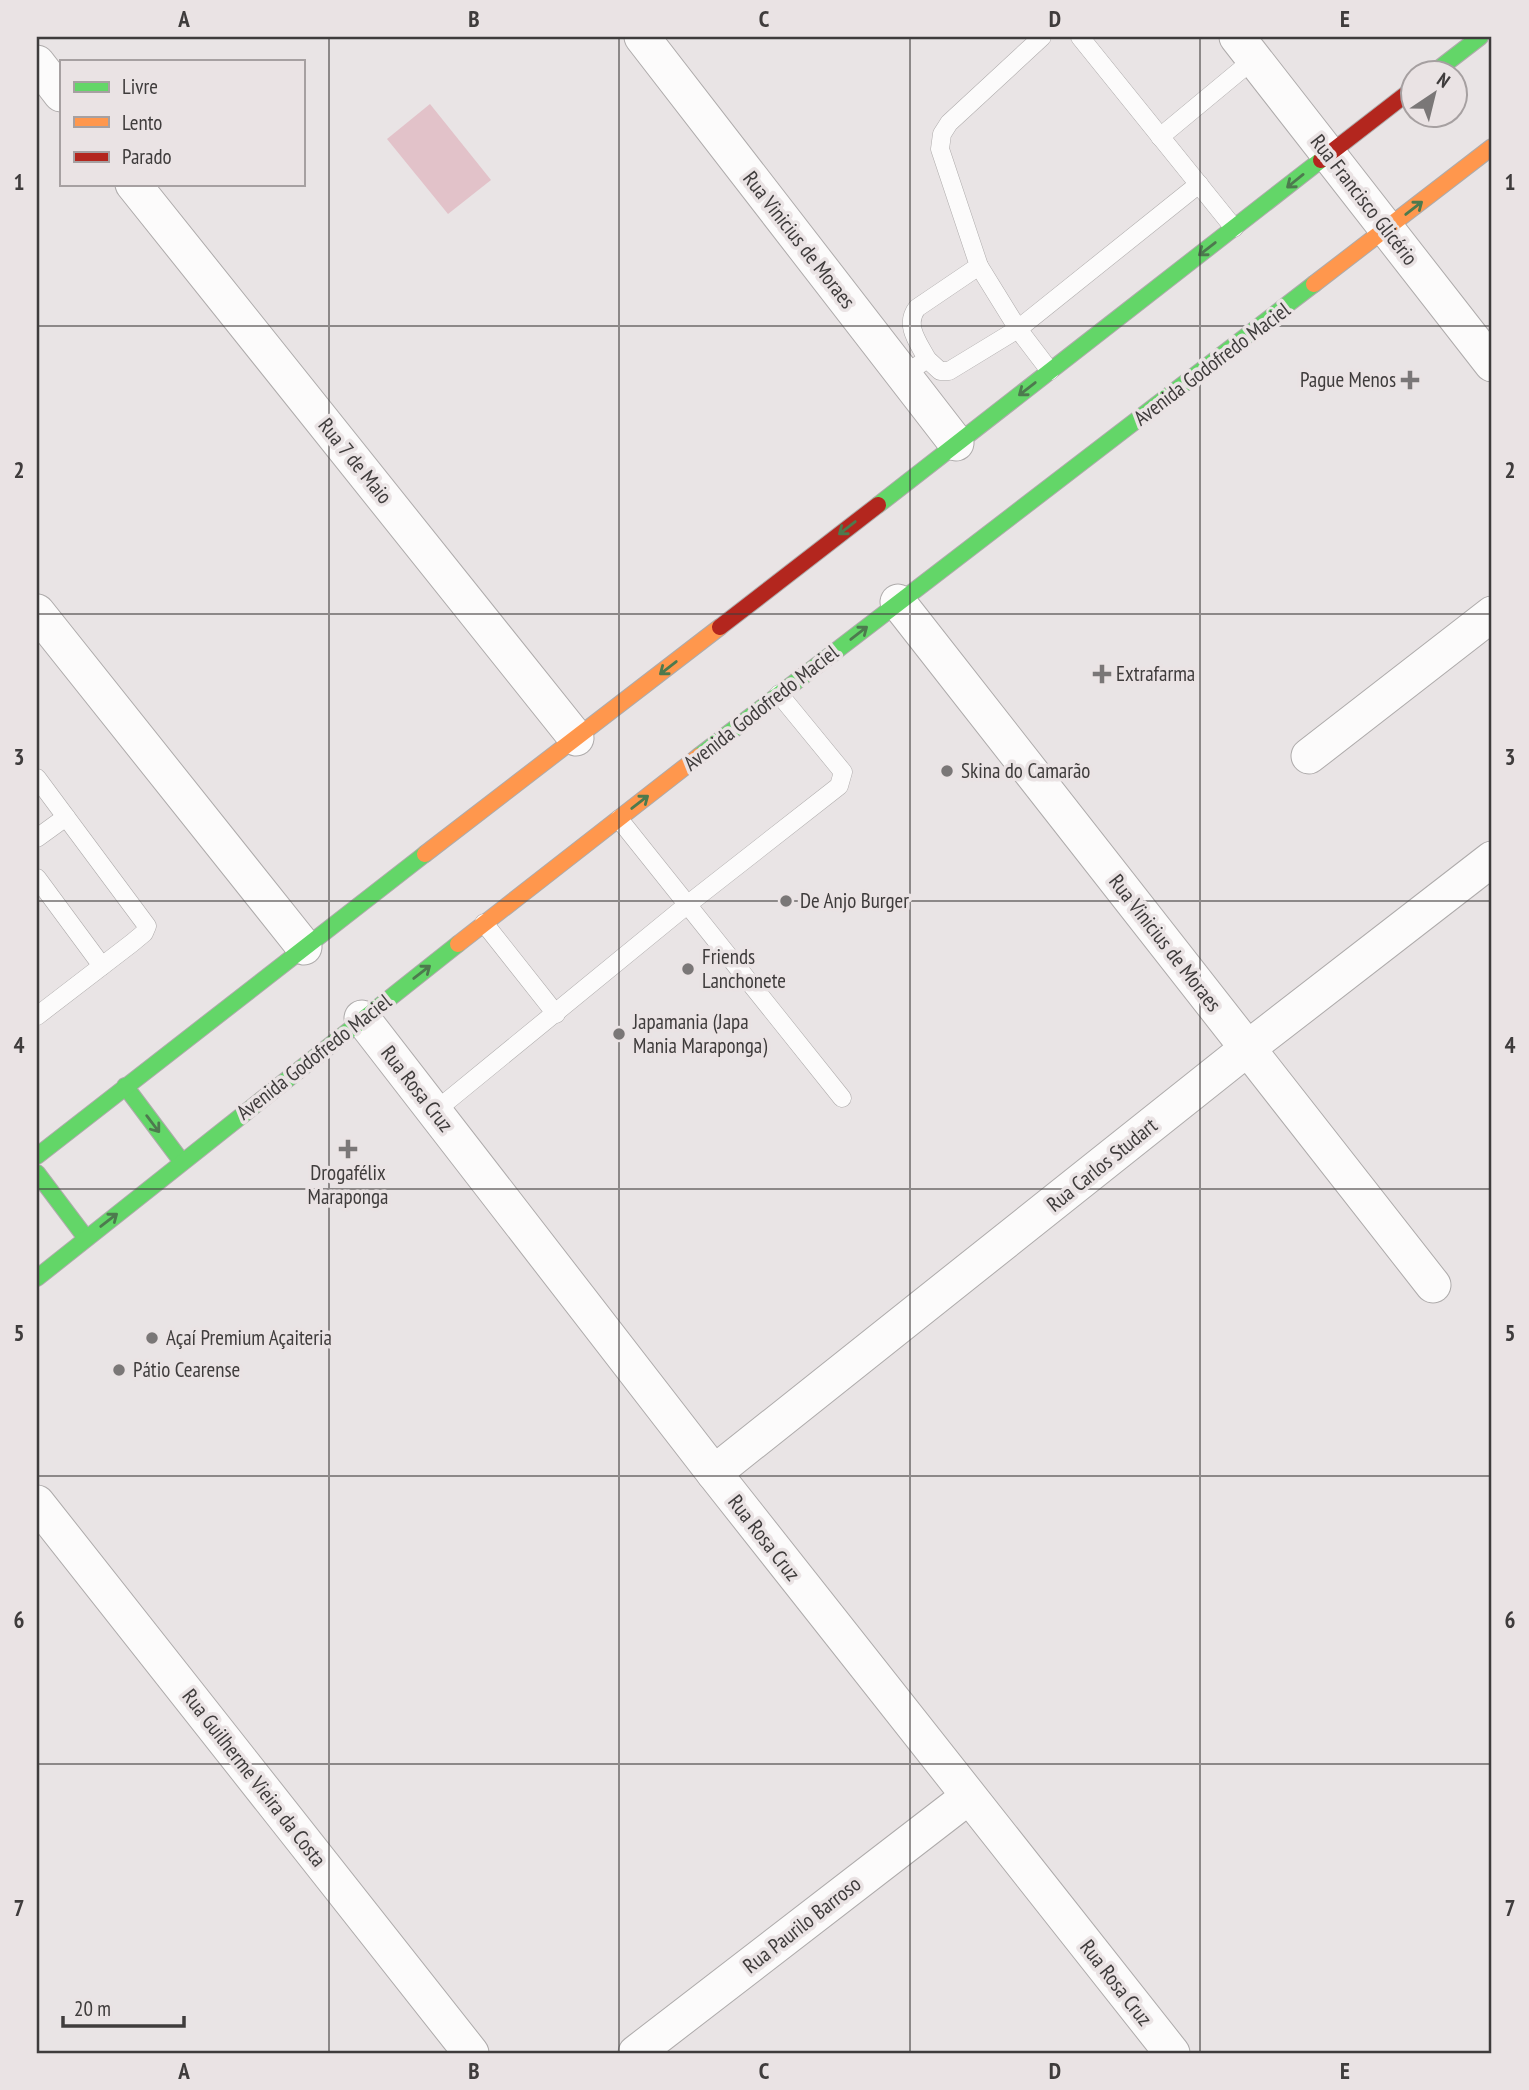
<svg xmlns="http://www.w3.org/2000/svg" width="1529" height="2090" viewBox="0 0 1529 2090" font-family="'PT Sans Narrow',sans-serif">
	<rect width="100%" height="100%" fill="#e9e4e5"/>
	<path fill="#e2c2c9" d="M430,104L491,180L448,214L387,139Z"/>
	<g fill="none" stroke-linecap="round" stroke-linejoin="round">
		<g stroke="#aeabab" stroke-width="19">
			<g id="lane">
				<path d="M1080,37L1234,228"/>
				<path d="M1160,137L1254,59"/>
				<path d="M979,266L1018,329L1050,371"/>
				<path d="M927,359L940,371H949L1018,329L1199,184"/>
				<path d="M903,376L927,359C918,342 904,325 917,308L979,266L940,149L942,134L949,123L1042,37"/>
				<path d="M37,778L147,926L144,933L132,943L37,1016"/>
				<path d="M619,819L842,1098"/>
				<path d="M37,838L66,817"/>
				<path d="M37,878L102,966"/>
				<path d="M484,923L556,1014"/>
				<path d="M434,1112L687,905L839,786L843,772L779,694"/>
			</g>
		</g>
		<g stroke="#aeabab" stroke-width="37">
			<g id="street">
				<path d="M642,37L956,443"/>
				<path d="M1237,37L1492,364"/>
				<path d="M37,63L61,94"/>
				<path d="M133,184L576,738"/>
				<path d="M898,602L1433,1285"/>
				<path d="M37,612L304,947"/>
				<path d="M1309,756L1492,614"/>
				<path d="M362,1018L714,1473L1172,2053"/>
				<path d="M714,1473L1248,1048L1492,859"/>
				<path d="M37,1503L471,2053"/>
				<path d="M636,2053L968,1797"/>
			</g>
		</g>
		<g stroke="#aeabab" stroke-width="18">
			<g id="fast">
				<path d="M1432,74L1480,37"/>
				<path d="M878,505L1321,160"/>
				<path d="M699,756L1314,284"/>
				<path d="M125,1086L182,1162"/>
				<path d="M37,1156L425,854"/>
				<path d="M37,1173L86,1238"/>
				<path d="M37,1278L458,944"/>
			</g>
		</g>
		<g stroke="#aeabab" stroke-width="18">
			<g id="slow">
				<path d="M1314,284L1492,147"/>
				<path d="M425,854L720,627"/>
				<path d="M458,944L699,756"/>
			</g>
		</g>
		<g stroke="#aeabab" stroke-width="18">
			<g id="jam">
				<path d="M1321,160L1414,88"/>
				<path d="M720,627L878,505"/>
			</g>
		</g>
		<use href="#lane" stroke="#fcfbfb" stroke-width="18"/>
		<use href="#street" stroke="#fcfbfb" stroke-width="35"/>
		<use href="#fast" stroke="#63d668" stroke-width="16"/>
		<use href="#slow" stroke="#ff974d" stroke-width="16"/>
		<use href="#jam" stroke="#b3261e" stroke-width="16"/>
	</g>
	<defs><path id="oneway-shaft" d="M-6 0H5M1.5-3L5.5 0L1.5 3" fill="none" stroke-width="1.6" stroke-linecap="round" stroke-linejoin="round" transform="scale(1.75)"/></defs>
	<g stroke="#4d7a4e">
		<use href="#oneway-shaft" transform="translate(1295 181) rotate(141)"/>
		<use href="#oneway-shaft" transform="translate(1414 208) rotate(-38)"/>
		<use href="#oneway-shaft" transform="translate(1207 249) rotate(142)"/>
		<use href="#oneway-shaft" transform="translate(1027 389) rotate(142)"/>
		<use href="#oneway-shaft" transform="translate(847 528) rotate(142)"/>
		<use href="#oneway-shaft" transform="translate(859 633) rotate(-38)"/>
		<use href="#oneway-shaft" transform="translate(668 668) rotate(142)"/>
		<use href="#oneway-shaft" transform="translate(640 802) rotate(-38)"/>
		<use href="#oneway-shaft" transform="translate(422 972) rotate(-38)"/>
		<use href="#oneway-shaft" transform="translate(153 1124) rotate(53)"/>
		<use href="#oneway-shaft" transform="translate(109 1220) rotate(-38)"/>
	</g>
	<path fill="none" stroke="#3f3c3c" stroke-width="2" stroke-opacity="0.55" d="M329,37V2053M619,37V2053M910,37V2053M1200,37V2053M37,326H1492M37,614H1492M37,901H1492M37,1189H1492M37,1476H1492M37,1764H1492"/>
	<g fill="#7a7777" stroke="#eae3e4" stroke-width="2.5">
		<path d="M1406.5 369.5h7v7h7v7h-7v7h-7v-7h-7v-7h7z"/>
		<path d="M1098.5 663.5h7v7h7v7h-7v7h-7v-7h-7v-7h7z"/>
		<circle cx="947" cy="771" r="7"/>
		<circle cx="786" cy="901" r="7"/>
		<circle cx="688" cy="969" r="7"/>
		<circle cx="619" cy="1034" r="7"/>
		<path d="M344.5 1138.5h7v7h7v7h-7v7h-7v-7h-7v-7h7z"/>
		<circle cx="152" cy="1338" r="7"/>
		<circle cx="119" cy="1370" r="7"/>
	</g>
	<g text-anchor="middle" stroke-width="7" stroke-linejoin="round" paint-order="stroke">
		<g font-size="21" fill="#3f3c3c" stroke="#eae3e4">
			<text transform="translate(1364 200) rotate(52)" y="7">Rua Francisco Glicério</text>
			<text transform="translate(799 240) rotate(52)" y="7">Rua Vinicius de Moraes</text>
			<text transform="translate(1212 364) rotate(-37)" y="7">Avenida Godofredo Maciel</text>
			<text transform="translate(355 461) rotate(51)" y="7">Rua 7 de Maio</text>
			<text transform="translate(761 708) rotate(-38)" y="7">Avenida Godofredo Maciel</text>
			<text transform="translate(1165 943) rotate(52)" y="7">Rua Vinicius de Moraes</text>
			<text transform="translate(314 1057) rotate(-38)" y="7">Avenida Godofredo Maciel</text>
			<text transform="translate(417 1089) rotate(52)" y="7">Rua Rosa Cruz</text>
			<text transform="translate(1102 1165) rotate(-39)" y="7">Rua Carlos Studart</text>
			<text transform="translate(764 1538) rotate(52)" y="7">Rua Rosa Cruz</text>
			<text transform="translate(254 1778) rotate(52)" y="7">Rua Guilherme Vieira da Costa</text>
			<text transform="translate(802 1925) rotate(-38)" y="7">Rua Paurilo Barroso</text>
			<text transform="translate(1116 1983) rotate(52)" y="7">Rua Rosa Cruz</text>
		</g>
		<g font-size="21" fill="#3f3c3c" stroke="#eae3e4" text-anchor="start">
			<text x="1396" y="387" text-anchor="end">Pague Menos</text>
			<text x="1116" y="681">Extrafarma</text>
			<text x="961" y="778">Skina do Camarão</text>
			<text x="800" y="908">De Anjo Burger</text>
			<text x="702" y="964">Friends<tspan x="702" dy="24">Lanchonete</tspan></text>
			<text x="633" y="1029">Japamania (Japa<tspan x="633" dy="24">Mania Maraponga)</tspan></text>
			<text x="348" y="1180" text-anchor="middle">Drogafélix<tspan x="348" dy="24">Maraponga</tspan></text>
			<text x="166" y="1345">Açaí Premium Açaiteria</text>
			<text x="133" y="1377">Pátio Cearense</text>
		</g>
	</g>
	<rect width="1529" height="2090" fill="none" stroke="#eae3e4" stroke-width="77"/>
	<rect x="60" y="60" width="245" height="126" fill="#eae3e4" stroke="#a6a0a1" stroke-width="2"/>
	<rect x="74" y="82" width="35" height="10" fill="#63d668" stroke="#a6a0a1" stroke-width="2"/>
	<text x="122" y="94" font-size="21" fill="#3f3c3c">Livre</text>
	<rect x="74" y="117" width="35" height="10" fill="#ff974d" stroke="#a6a0a1" stroke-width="2"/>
	<text x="122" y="130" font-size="21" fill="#3f3c3c">Lento</text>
	<rect x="74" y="152" width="35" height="10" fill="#b3261e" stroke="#a6a0a1" stroke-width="2"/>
	<text x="122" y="164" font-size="21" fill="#3f3c3c">Parado</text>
	<g transform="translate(1434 94) rotate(35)"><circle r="33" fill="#eae3e4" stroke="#a6a0a1" stroke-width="2"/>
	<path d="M0-5L12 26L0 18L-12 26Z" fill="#7a7777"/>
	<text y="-10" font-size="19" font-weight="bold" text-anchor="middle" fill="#3f3c3c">N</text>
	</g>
	<path d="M63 2016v10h121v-10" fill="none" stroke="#3f3c3c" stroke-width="3.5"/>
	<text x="74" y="2016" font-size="21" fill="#3f3c3c" stroke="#eae3e4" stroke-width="5" paint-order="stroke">20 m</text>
	<rect x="38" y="38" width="1452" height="2014" fill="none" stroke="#3f3c3c" stroke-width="2.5"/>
	<g font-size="23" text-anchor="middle" font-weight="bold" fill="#3f3c3c">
		<text x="184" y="27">A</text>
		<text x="474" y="27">B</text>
		<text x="764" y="27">C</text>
		<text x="1055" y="27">D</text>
		<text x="1345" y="27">E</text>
		<text x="19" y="190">1</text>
		<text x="1510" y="190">1</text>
		<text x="19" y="478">2</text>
		<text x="1510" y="478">2</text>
		<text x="19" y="765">3</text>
		<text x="1510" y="765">3</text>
		<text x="19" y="1053">4</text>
		<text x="1510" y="1053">4</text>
		<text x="19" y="1341">5</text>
		<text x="1510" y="1341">5</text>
		<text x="19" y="1628">6</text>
		<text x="1510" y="1628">6</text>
		<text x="19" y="1916">7</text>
		<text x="1510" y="1916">7</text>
		<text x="184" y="2079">A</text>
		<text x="474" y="2079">B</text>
		<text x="764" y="2079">C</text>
		<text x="1055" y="2079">D</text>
		<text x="1345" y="2079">E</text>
	</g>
</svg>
